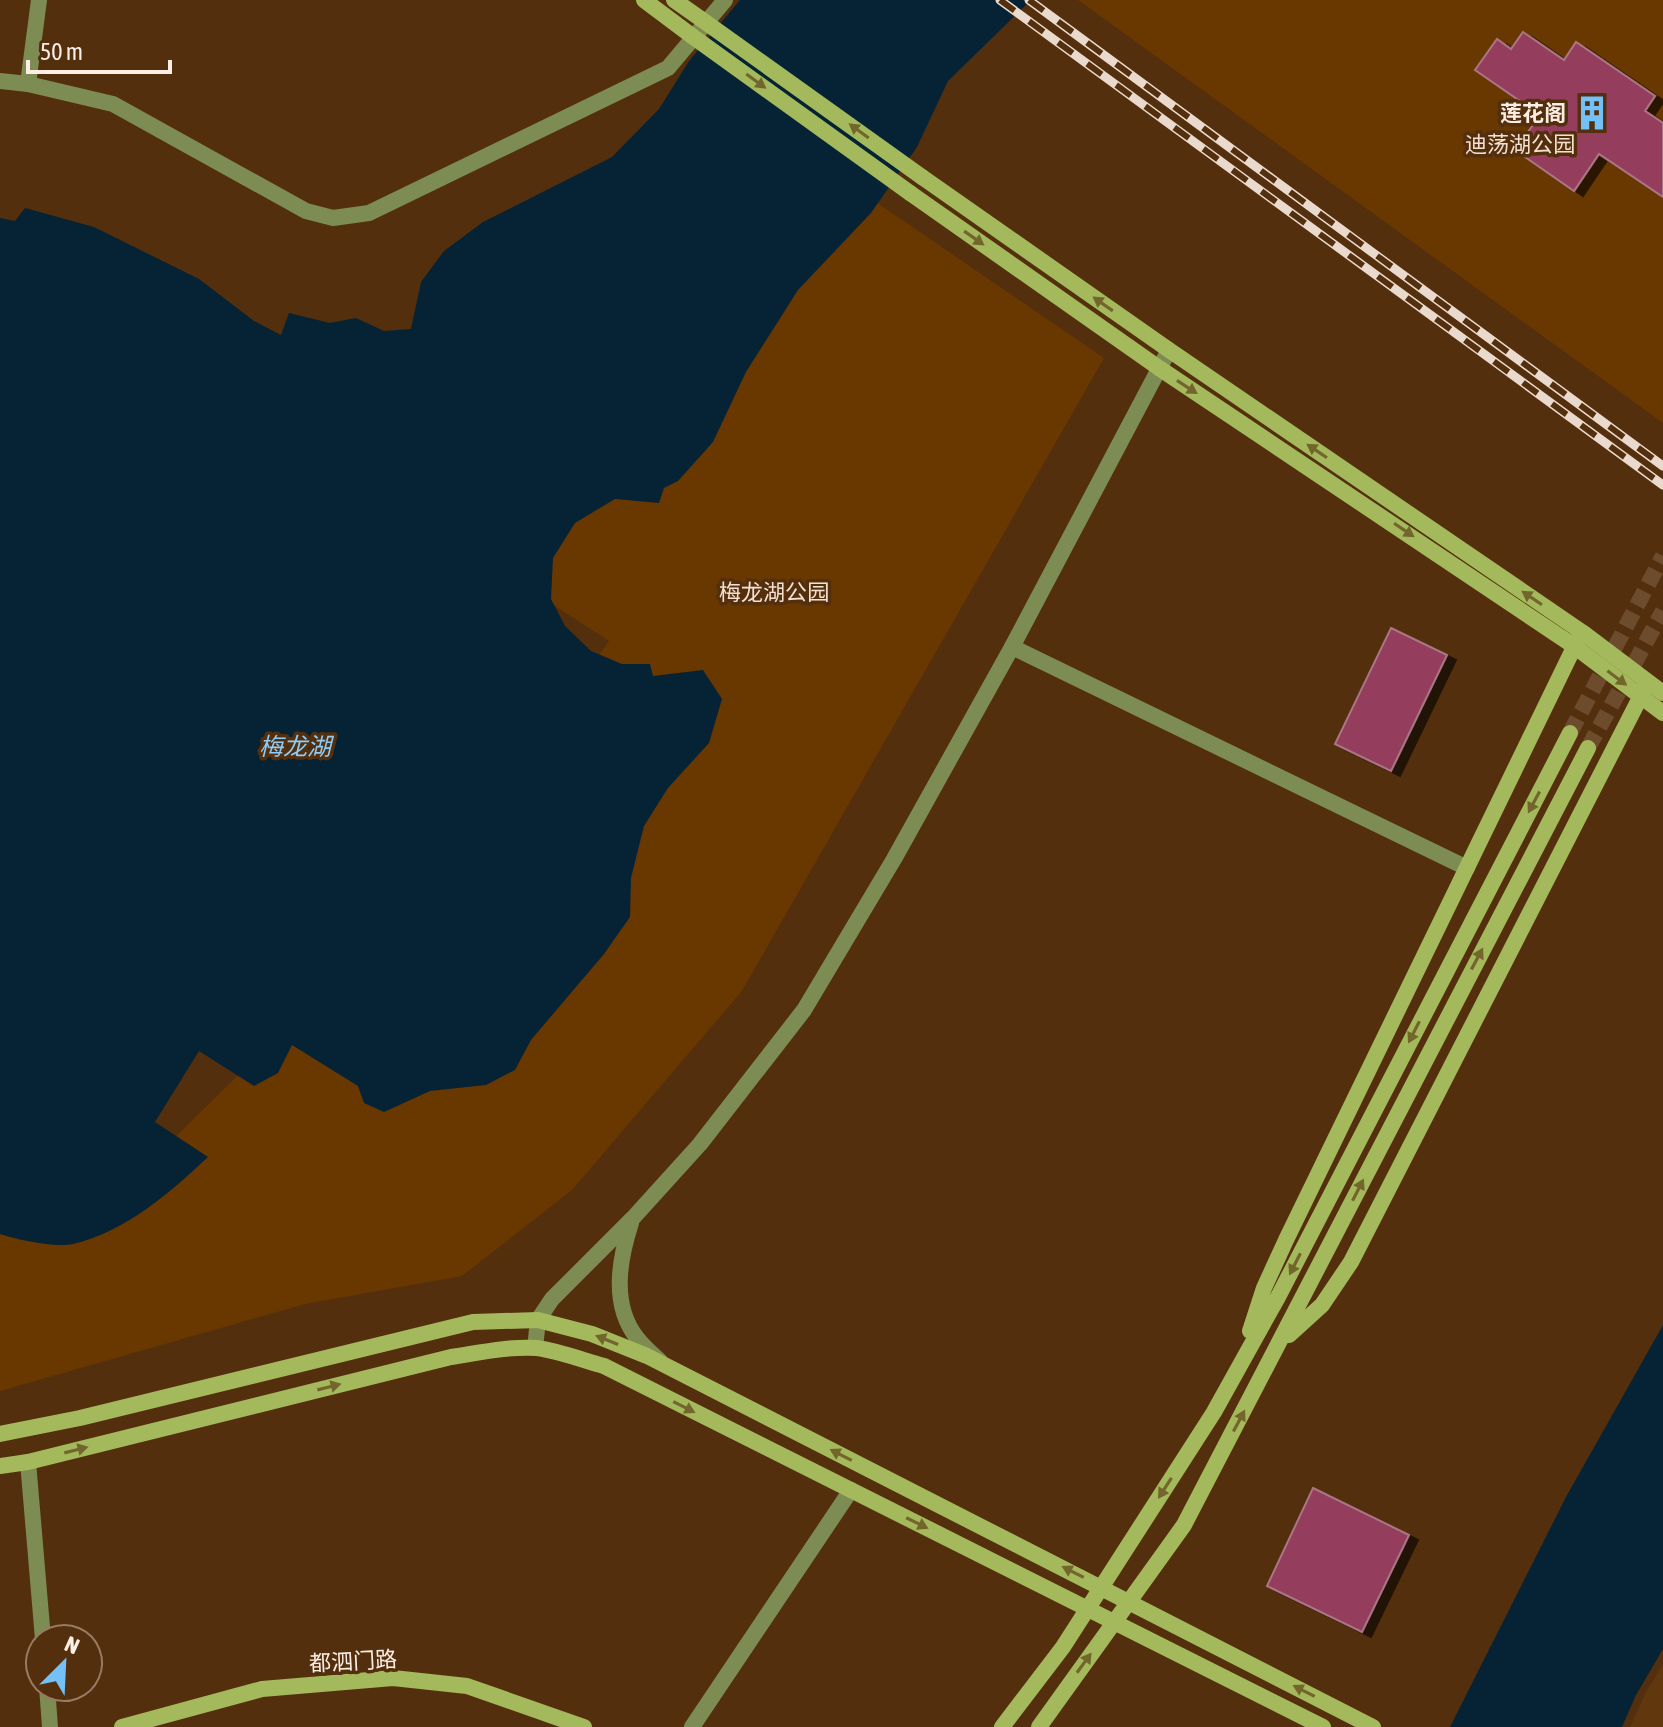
<svg xmlns="http://www.w3.org/2000/svg" width="1663" height="1727" viewBox="0 0 1663 1727" font-family="'Asap Condensed','Noto Sans SC',sans-serif">
	<defs>
		<filter id="shadow"><feDropShadow dx="9" dy="5" stdDeviation="0" flood-color="#0009"/></filter>
	</defs>
	<rect width="100%" height="100%" fill="#532f0d"/>
	<path fill="#61370e" d="M1663,1664V1727H1630L1646,1692Z"/>
	<g fill="#693800">
		<path d="M1078,0H1663V423Z"/>
		<path d="M857,189L1104,358L742,991L572,1190L462,1276L305,1304L0,1391V1208L108,1203L291,1023L528,756L609,641L543,598L539,542Z"/>
	</g>
	<g fill="#062335">
		<path d="M740,0H1031L948,81L917,147L871,213L798,290L746,372L713,442L678,481L664,488L659,503L615,499L575,523L553,558L551,599L565,626L591,651L622,664H650L653,676L703,670L722,699L709,743L668,788L644,826L631,878L630,917L604,954L531,1040L515,1070L486,1085L430,1091L384,1112L364,1103L358,1086L292,1045L278,1073L254,1086L199,1051L155,1122L208,1157C171,1192 125,1232 73,1244C54,1248 19,1240 0,1234V218L15,221L25,208L94,227L199,279L254,321L281,335L289,313L330,323L356,318L384,331L411,329L421,282L444,251L483,222L612,157L659,109L689,61Z"/>
		<path d="M1663,1325V1649L1636,1695L1622,1727H1450L1566,1497Z"/>
	</g>
	<g fill="#943d5c" stroke="#aa7585" stroke-width="2" filter="url(#shadow)">
		<path d="M1523,32L1564,60L1576,42L1655,96L1645,111L1663,123V197L1599,154L1574,191L1515,150L1540,115L1475,70L1497,39L1511,49Z"/>
		<path d="M1391,628L1447,655L1391,771L1335,744Z"/>
		<path d="M1313,1488L1409,1535L1362,1632L1267,1586Z"/>
	</g>
	<g fill="none" stroke-linecap="round" stroke-linejoin="round">
		<g stroke="#6c4c2d" stroke-width="16" stroke-dasharray="16 8" stroke-linecap="butt">
			<path d="M1570,733L1663,556"/>
			<path d="M1588,748L1663,611"/>
		</g>
		<g stroke="#7d8c52" stroke-width="16">
			<path d="M0,81L28,84L113,104L306,211L333,218L369,213L668,68L725,0"/>
			<path d="M28,84L39,0"/>
			<path d="M1012,647L1467,868"/>
			<path d="M631,1223C619,1260 611,1305 637,1338C644,1347 652,1354 660,1361"/>
			<path d="M535,1348L538,1320L552,1299L633,1218L700,1144L804,1010L894,859L1012,647L1169,350"/>
			<path d="M28,1462L43,1639"/>
			<path d="M47,1687L50,1727"/>
			<path d="M692,1727L851,1490"/>
		</g>
		<g stroke="#a4b95b" stroke-width="16">
			<path d="M644,0L692,36"/>
			<path d="M674,0L701,19"/>
			<path d="M922,177L1169,350L1582,632L1663,693"/>
			<path d="M910,193L1159,368L1574,646L1663,713"/>
			<path d="M1250,1331L1264,1288L1286,1240L1579,637"/>
			<path d="M1289,1335L1322,1305L1351,1262L1645,688"/>
			<path d="M0,1434L80,1418L473,1322L538,1320L592,1334L647,1356L1373,1727"/>
			<path d="M0,1466L28,1462L451,1357C478,1353 509,1346 537,1348C559,1351 582,1360 604,1366L1323,1727"/>
			<path d="M122,1727L262,1689L393,1678L467,1686L584,1727"/>
			<path d="M1002,1727L1063,1647L1214,1412L1278,1297L1570,733"/>
			<path d="M1039,1727L1184,1525L1588,748"/>
		</g>
		<g stroke="#eadacd" stroke-width="9">
			<g id="rail">
				<path d="M1000,0L1663,485"/>
				<path d="M1029,0L1663,466"/>
			</g>
		</g>
		<use href="#rail" stroke="#532f0d" stroke-width="6" stroke-dasharray="18" stroke-linecap="butt"/>
		<g stroke="#a4b95b" stroke-width="16">
			<path d="M701,19L922,177"/>
			<path d="M692,36L910,193"/>
		</g>
	</g>
	<defs><path id="oneway-solid" d="M-6-.8H1V-3.2L6.5 0L1 3.2V.8H-6Z" transform="scale(2)"/></defs>
	<g fill="#73662c">
		<use href="#oneway-solid" transform="translate(756 81) rotate(36)"/>
		<use href="#oneway-solid" transform="translate(859 131) rotate(-144)"/>
		<use href="#oneway-solid" transform="translate(974 238) rotate(35)"/>
		<use href="#oneway-solid" transform="translate(1103 304) rotate(-145)"/>
		<use href="#oneway-solid" transform="translate(1187 387) rotate(33)"/>
		<use href="#oneway-solid" transform="translate(1317 451) rotate(-146)"/>
		<use href="#oneway-solid" transform="translate(1404 530) rotate(34)"/>
		<use href="#oneway-solid" transform="translate(1532 598) rotate(-146)"/>
		<use href="#oneway-solid" transform="translate(1617 678) rotate(37)"/>
		<use href="#oneway-solid" transform="translate(1534 802) rotate(118)"/>
		<use href="#oneway-solid" transform="translate(1477 959) rotate(-62)"/>
		<use href="#oneway-solid" transform="translate(1414 1032) rotate(117)"/>
		<use href="#oneway-solid" transform="translate(1358 1190) rotate(-63)"/>
		<use href="#oneway-solid" transform="translate(1295 1264) rotate(117)"/>
		<use href="#oneway-solid" transform="translate(607 1340) rotate(-158)"/>
		<use href="#oneway-solid" transform="translate(329 1387) rotate(-14)"/>
		<use href="#oneway-solid" transform="translate(684 1407) rotate(27)"/>
		<use href="#oneway-solid" transform="translate(1239 1421) rotate(-62)"/>
		<use href="#oneway-solid" transform="translate(76 1450) rotate(-14)"/>
		<use href="#oneway-solid" transform="translate(841 1455) rotate(-153)"/>
		<use href="#oneway-solid" transform="translate(1165 1488) rotate(123)"/>
		<use href="#oneway-solid" transform="translate(917 1523) rotate(26)"/>
		<use href="#oneway-solid" transform="translate(1073 1572) rotate(-153)"/>
		<use href="#oneway-solid" transform="translate(1084 1663) rotate(-54)"/>
		<use href="#oneway-solid" transform="translate(1304 1691) rotate(-153)"/>
	</g>
	<defs>
		<g id="building-bare" transform="scale(2.76)"><path d="M-4-6H4V6H1V3H-1V6H-4ZM-2.5-4.3h1.7v1.8h-1.7ZM.8-4.3h1.7v1.8H.8ZM-2.5-1h1.7V.8h-1.7ZM.8-1h1.7V.8H.8Z" fill="#73c1f6" stroke="#532f0d" stroke-width="2.5" paint-order="stroke"/></g>
	</defs>
	<g fill-rule="evenodd">
		<use href="#building-bare" x="1592" y="113"/>
	</g>
	<g text-anchor="middle" stroke-width="7" stroke-linejoin="round" paint-order="stroke">
		<g font-size="22" font-weight="bold" fill="#fceee4" stroke="#532f0d" text-anchor="end">
			<text x="1566" y="121">莲花阁</text>
		</g>
		<g font-size="22" fill="#f4e0d1" stroke="#532f0d">
			<text x="1520" y="152">迪荡湖公园</text>
			<text x="774" y="600">梅龙湖公园</text>
		</g>
		<g font-size="22" fill="#fceee4" stroke="#532f0d">
			<text transform="translate(353 1661) rotate(-3)" y="8">都泗门路</text>
		</g>
		<g font-size="24" font-style="italic" fill="#8dccf9" stroke="#532f0d">
			<text x="295" y="755">梅龙湖</text>
		</g>
	</g>
	<g transform="translate(64 1663) rotate(24)"><circle r="38" fill="#532f0d" stroke="#977b63" stroke-width="2"/>
	<path d="M0-6L14 30L0 20L-14 30Z" fill="#73c1f6"/>
	<text y="-12" font-size="22" font-weight="bold" text-anchor="middle" fill="#fceee4">N</text>
	</g>
	<path d="M28 60v12h142v-12" fill="none" stroke="#fceee4" stroke-width="4"/>
	<text x="40" y="60" font-size="24" fill="#fceee4" stroke="#532f0d" stroke-width="6" paint-order="stroke">50 m</text>
</svg>
